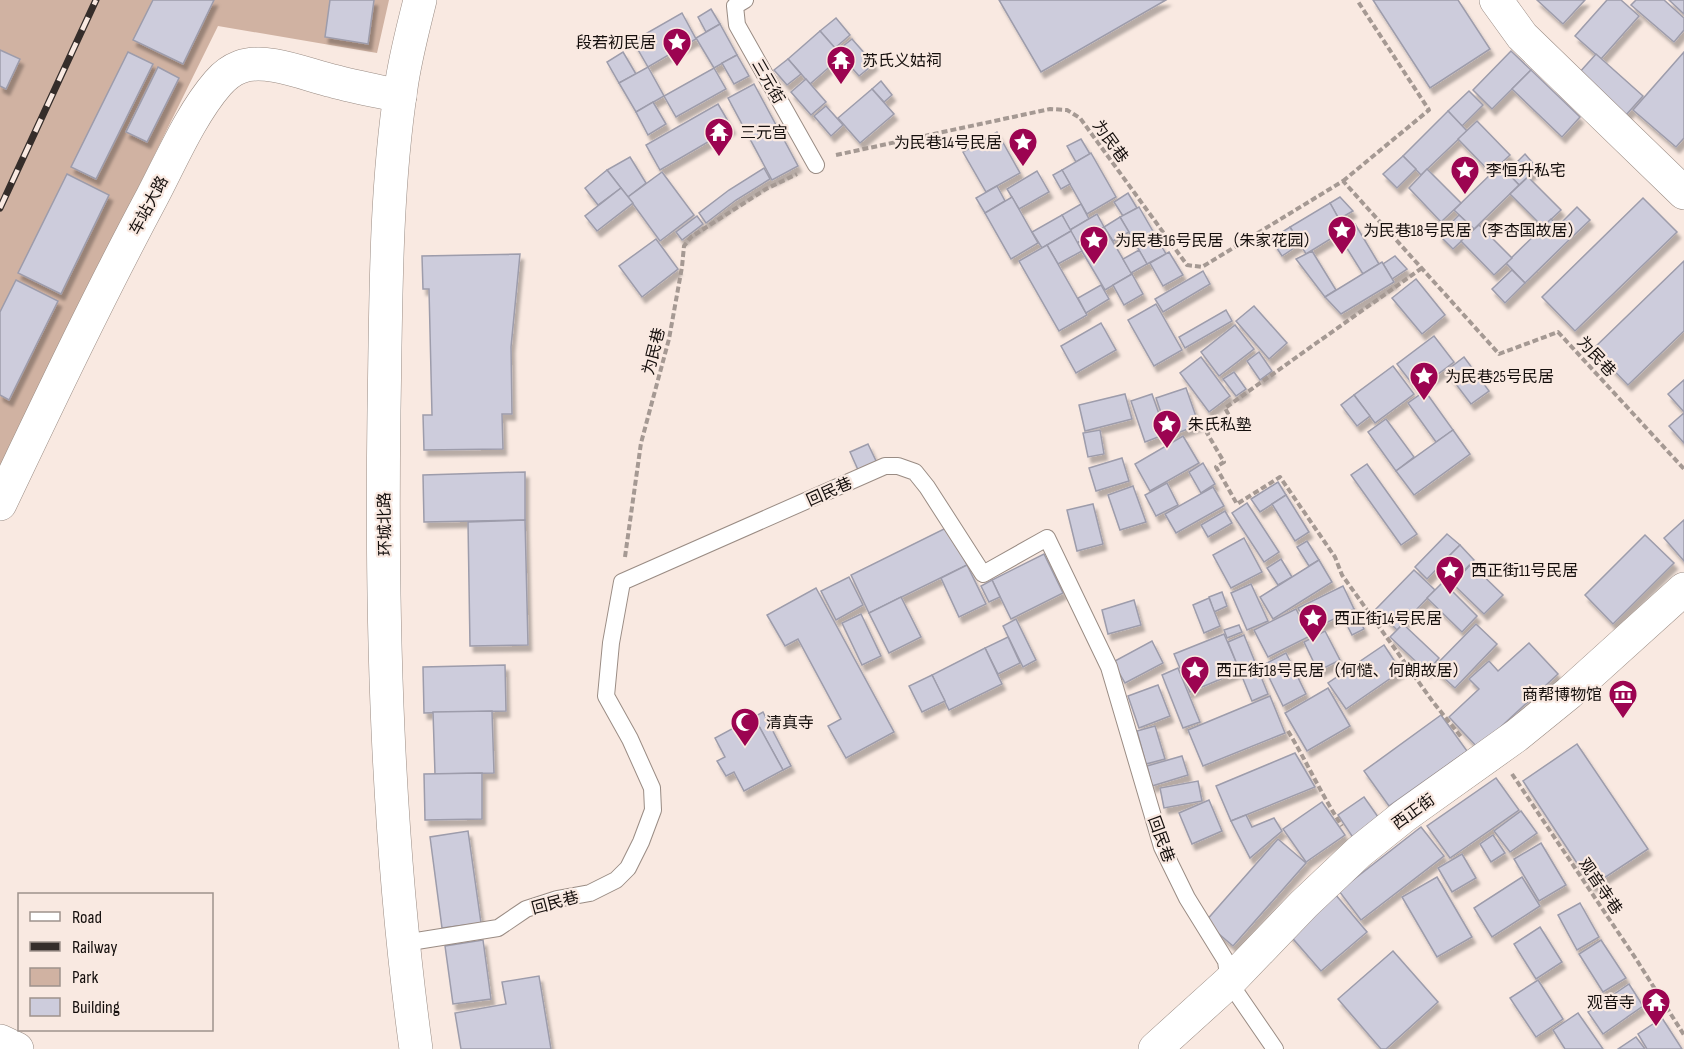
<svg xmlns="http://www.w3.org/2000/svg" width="1684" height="1049" viewBox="0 0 1684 1049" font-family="'Sofia Sans Condensed','Noto Sans SC',sans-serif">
	<defs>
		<filter id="shadow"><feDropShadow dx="3.5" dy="6" stdDeviation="1.5" flood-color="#0004"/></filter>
	</defs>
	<rect width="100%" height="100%" fill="#f9e9e1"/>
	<path fill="#d0b2a2" d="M0,0H389L377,53L218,26L0,468Z"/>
	<g fill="#cdccdc" stroke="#9d9cab" stroke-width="1.5" filter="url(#shadow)">
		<path d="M153,0H214L183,64L133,40Z"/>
		<path d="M330,0H374L368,44L325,37Z"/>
		<path d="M999,0H1166L1041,72Z"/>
		<path d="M1373,0H1458L1490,49L1430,88Z"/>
		<path d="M1537,0H1585L1563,24Z"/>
		<path d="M1607,0H1621L1639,16L1601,59L1575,36Z"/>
		<path d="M1636,0H1664L1684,18V30L1674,42L1631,5Z"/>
		<path d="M1669,0H1684V14Z"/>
		<path d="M711,9L720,24L706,32L698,17Z"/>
		<path d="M682,13L696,39L648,67L633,41Z"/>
		<path d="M836,18L850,35L835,48L820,31Z"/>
		<path d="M720,24L737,55L714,68L696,38Z"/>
		<path d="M820,31L842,56L810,84L788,59Z"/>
		<path d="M852,39L874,64L859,76L837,51Z"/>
		<path d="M0,50L20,59L6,89L0,86Z"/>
		<path d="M1511,51L1531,70L1492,109L1473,90Z"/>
		<path d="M128,52L153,64L96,179L71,167Z"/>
		<path d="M623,52L636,74L619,83L607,62Z"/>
		<path d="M1684,52V138L1676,147L1633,110Z"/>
		<path d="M1596,54L1643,96L1626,115L1579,73Z"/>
		<path d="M737,55L749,76L734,84L722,63Z"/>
		<path d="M788,59L801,74L787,85L774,70Z"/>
		<path d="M158,67L179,78L147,142L126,132Z"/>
		<path d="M648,67L664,96L636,112L619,83Z"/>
		<path d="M714,68L726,89L676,117L664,96Z"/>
		<path d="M1531,70L1580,117L1562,137L1512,89Z"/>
		<path d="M806,79L826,102L811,115L791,92Z"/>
		<path d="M881,81L892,95L884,102L872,89Z"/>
		<path d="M754,84L798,166L772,180L728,98Z"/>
		<path d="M872,89L894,114L860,143L838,118Z"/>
		<path d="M1469,91L1483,105L1462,126L1448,111Z"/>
		<path d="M653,102L666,124L648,135L636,112Z"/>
		<path d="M718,104L732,128L660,170L646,145Z"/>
		<path d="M826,106L843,125L831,136L814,116Z"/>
		<path d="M1448,111L1467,131L1421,175L1403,156Z"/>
		<path d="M1477,121L1510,155L1491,173L1458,139Z"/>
		<path d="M997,132L1020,173L986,192L963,152Z"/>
		<path d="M1081,139L1090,154L1076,162L1067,146Z"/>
		<path d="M1091,153L1116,197L1087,214L1062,170Z"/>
		<path d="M1525,154L1537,168L1519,185L1507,172Z"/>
		<path d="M1403,156L1416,169L1397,188L1383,174Z"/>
		<path d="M630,157L646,183L628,197L607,170Z"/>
		<path d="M1500,165L1519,185L1474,229L1454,210Z"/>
		<path d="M764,168L770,179L736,200L706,223L699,213L729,190Z"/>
		<path d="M1427,169L1461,203L1441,222L1409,188Z"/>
		<path d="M607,170L621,188L598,205L585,188Z"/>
		<path d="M1062,170L1070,184L1061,189L1053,175Z"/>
		<path d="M1037,171L1049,192L1019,209L1007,189Z"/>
		<path d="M662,172L694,215L660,241L628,197Z"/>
		<path d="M67,174L109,195L61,294L18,273Z"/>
		<path d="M1528,177L1561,210L1543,227L1510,194Z"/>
		<path d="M997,186L1005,201L985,213L976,198Z"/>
		<path d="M621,188L633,203L597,231L585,216Z"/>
		<path d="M1128,193L1137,208L1123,216L1114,202Z"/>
		<path d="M1012,197L1038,243L1011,259L985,213Z"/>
		<path d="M1340,197L1353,211L1339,219L1330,203Z"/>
		<path d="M1643,198L1677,232L1575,331L1542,297Z"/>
		<path d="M1330,203L1345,230L1306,254L1290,227Z"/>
		<path d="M1081,204L1089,219L1070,230L1062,215Z"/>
		<path d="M1139,207L1166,254L1147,264L1120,217Z"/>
		<path d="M1577,207L1590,220L1570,239L1558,226Z"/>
		<path d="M1097,214L1104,227L1077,243L1070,230Z"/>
		<path d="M1062,215L1071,231L1042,248L1032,232Z"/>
		<path d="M1459,215L1474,229L1453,249L1439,235Z"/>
		<path d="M697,216L703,224L682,240L676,232Z"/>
		<path d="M1120,217L1129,232L1113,241L1104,227Z"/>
		<path d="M1551,219L1570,239L1525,283L1506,263Z"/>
		<path d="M1355,224L1379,264L1363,274L1338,234Z"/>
		<path d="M1479,225L1512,258L1494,275L1461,241Z"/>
		<path d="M1104,227L1132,274L1105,290L1077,243Z"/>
		<path d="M1290,227L1300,244L1282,256L1271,239Z"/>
		<path d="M1071,231L1082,251L1058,264L1047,245Z"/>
		<path d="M656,239L678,269L642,297L619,266Z"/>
		<path d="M1047,245L1087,315L1059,331L1019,261Z"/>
		<path d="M1139,250L1147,264L1131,273L1123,259Z"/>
		<path d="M1312,251L1336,290L1325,297L1296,259Z"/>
		<path d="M1169,252L1183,275L1163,286L1150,263Z"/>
		<path d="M520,254L511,347L512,414H502L503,449L424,450L423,415H432L429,289H423L422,256Z"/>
		<path d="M1395,256L1407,269L1392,279L1383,264Z"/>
		<path d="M1684,261V331L1628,385L1593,349Z"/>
		<path d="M1382,262L1394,282L1341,314L1325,297Z"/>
		<path d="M1512,270L1525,283L1505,303L1492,289Z"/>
		<path d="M1203,271L1210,284L1163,312L1155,299Z"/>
		<path d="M1132,274L1143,294L1124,305L1113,285Z"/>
		<path d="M1416,279L1445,315L1422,334L1392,298Z"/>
		<path d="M16,280L58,301L9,400L0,395V312Z"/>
		<path d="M1101,285L1109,299L1086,313L1078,298Z"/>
		<path d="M1156,304L1182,350L1154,366L1128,320Z"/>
		<path d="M1254,306L1287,343L1269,359L1236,321Z"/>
		<path d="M1226,310L1232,321L1185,348L1179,337Z"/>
		<path d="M1101,323L1116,350L1076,373L1061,346Z"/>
		<path d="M1235,325L1254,349L1219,376L1201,352Z"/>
		<path d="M1434,336L1454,362L1417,390L1397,364Z"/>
		<path d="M1259,352L1272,371L1260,380L1247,361Z"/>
		<path d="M1201,357L1230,396L1209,412L1180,373Z"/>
		<path d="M1464,357L1489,391L1471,404L1446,371Z"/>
		<path d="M1393,366L1414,394L1375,423L1354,395Z"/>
		<path d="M1234,372L1246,389L1236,396L1223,379Z"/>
		<path d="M1684,380V412L1668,394Z"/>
		<path d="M1186,388L1199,425L1169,436L1156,398Z"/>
		<path d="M1425,391L1453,430L1436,442L1408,403Z"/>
		<path d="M1125,394L1132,419L1085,431L1079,405Z"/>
		<path d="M1152,394L1166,434L1145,442L1131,401Z"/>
		<path d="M1354,395L1370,416L1357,426L1341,405Z"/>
		<path d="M1684,413V443L1669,426Z"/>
		<path d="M1386,419L1414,457L1396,471L1368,432Z"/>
		<path d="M1100,430L1104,454L1088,457L1083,433Z"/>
		<path d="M1453,430L1470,454L1414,495L1396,471Z"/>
		<path d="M1183,436L1199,463L1150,491L1135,464Z"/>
		<path d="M868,444L877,463L859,472L850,452Z"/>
		<path d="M1122,458L1129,481L1096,491L1089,468Z"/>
		<path d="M1203,463L1215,484L1201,493L1189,472Z"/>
		<path d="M1367,464L1417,534L1401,545L1351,475Z"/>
		<path d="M525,472V520L424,522L423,475Z"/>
		<path d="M1278,482L1286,495L1260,512L1251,499Z"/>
		<path d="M1167,483L1178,505L1156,516L1145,495Z"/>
		<path d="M1133,486L1146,522L1120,530L1108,495Z"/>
		<path d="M1213,487L1224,506L1176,533L1165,514Z"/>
		<path d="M1286,495L1309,532L1295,541L1272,504Z"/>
		<path d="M1247,503L1279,552L1264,562L1232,513Z"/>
		<path d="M1093,504L1103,544L1077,551L1067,510Z"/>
		<path d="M1225,511L1232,523L1208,537L1201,525Z"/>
		<path d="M525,520L528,645L470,646L468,522Z"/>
		<path d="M1684,520V561L1664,538Z"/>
		<path d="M948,527L967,565L869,613L851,575Z"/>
		<path d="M1447,534L1460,545L1427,579L1415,567Z"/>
		<path d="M1645,535L1674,563L1613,624L1585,595Z"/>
		<path d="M1244,538L1262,572L1231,588L1213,555Z"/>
		<path d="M1307,541L1319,560L1309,566L1297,547Z"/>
		<path d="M1460,545L1474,560L1460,575L1445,560Z"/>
		<path d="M1044,554L1063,593L1011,619L992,580Z"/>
		<path d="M1281,559L1292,577L1278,585L1267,568Z"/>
		<path d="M1319,560L1332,582L1273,619L1260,597Z"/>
		<path d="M1471,564L1503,595L1484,614L1453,584Z"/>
		<path d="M967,565L986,604L959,617L941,578Z"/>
		<path d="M1414,570L1435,590L1397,630L1376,609Z"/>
		<path d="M1446,570L1454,579L1447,586L1438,577Z"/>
		<path d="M849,577L863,605L836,620L821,591Z"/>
		<path d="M992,580L1000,597L989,602L981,586Z"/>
		<path d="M1443,582L1477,616L1462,632L1427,598Z"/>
		<path d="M1251,584L1268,621L1247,630L1231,593Z"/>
		<path d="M1343,586L1354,609L1310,631L1298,608Z"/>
		<path d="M816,588L894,732L846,758L828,726L841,719L798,639L785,646L767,615Z"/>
		<path d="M1222,592L1227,606L1214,612L1209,597Z"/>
		<path d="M901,597L921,637L889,653L869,613Z"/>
		<path d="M1209,598L1220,626L1204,633L1193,605Z"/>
		<path d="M1134,600L1141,625L1108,634L1102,610Z"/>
		<path d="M1296,609L1310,636L1268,657L1254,630Z"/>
		<path d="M1354,609L1364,629L1352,635L1342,615Z"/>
		<path d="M861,614L881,656L862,665L842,623Z"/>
		<path d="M1016,619L1036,660L1023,667L1003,626Z"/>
		<path d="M1403,624L1439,658L1427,672L1390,637Z"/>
		<path d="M1476,624L1497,644L1455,688L1433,668Z"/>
		<path d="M1239,625L1242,632L1227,638L1224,630Z"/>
		<path d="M1325,631L1340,660L1318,671L1304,642Z"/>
		<path d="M1224,634L1240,671L1190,692L1174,654Z"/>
		<path d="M1244,635L1268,694L1252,701L1228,642Z"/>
		<path d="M1008,637L1020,663L998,674L985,648Z"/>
		<path d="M1152,641L1163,663L1125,683L1113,662Z"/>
		<path d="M1529,643L1558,674L1478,748L1449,717L1479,689L1469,679L1489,661L1498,671Z"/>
		<path d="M1384,645L1401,671L1346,709L1328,683Z"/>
		<path d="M985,648L1002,684L949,710L932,675Z"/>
		<path d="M1286,653L1306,694L1283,706L1263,665Z"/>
		<path d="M505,665L506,711L424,713L423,667Z"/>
		<path d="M1178,668L1200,722L1183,728L1162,675Z"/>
		<path d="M932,675L945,701L922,712L909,686Z"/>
		<path d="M1158,685L1170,716L1139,728L1128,696Z"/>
		<path d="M1328,688L1350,726L1307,751L1285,713Z"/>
		<path d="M1270,696L1285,733L1203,766L1188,730Z"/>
		<path d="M492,711L494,773L435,774L433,712Z"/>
		<path d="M763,712L791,766L783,770L754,717Z"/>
		<path d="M1441,715L1467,751L1389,806L1364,771Z"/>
		<path d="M754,717L783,770L744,791L734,772L726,776L717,761L725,757L715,738Z"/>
		<path d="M1155,726L1165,759L1146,764L1137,731Z"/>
		<path d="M1577,744L1648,849L1592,886L1523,781Z"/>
		<path d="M1295,753L1315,787L1231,821L1216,786Z"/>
		<path d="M1182,756L1188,775L1152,786L1147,766Z"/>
		<path d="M482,773V819L425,820L424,774Z"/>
		<path d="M1496,778L1519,810L1450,858L1427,826Z"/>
		<path d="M1198,781L1202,801L1164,808L1160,788Z"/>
		<path d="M1364,797L1383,824L1356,842L1338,815Z"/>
		<path d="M1209,800L1222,831L1192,844L1179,813Z"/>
		<path d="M1322,802L1345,835L1306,862L1283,829Z"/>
		<path d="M1521,811L1537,833L1510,852L1494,831Z"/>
		<path d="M1246,815L1252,827L1274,818L1282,831L1250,858L1231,821Z"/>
		<path d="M1421,827L1444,856L1361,920L1339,891Z"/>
		<path d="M468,831L481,923L442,928L430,837Z"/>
		<path d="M1493,835L1505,853L1491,862L1480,844Z"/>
		<path d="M1278,839L1306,863L1233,946L1205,922Z"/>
		<path d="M1541,843L1566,885L1539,901L1514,859Z"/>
		<path d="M1462,854L1476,878L1452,892L1438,868Z"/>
		<path d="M1437,877L1472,937L1437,957L1402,897Z"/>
		<path d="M1522,877L1540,906L1492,937L1474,908Z"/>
		<path d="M1335,894L1367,932L1321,971L1288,933Z"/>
		<path d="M1580,903L1599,937L1577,950L1558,915Z"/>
		<path d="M1540,927L1562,962L1536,979L1514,944Z"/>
		<path d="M483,940L491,999L453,1004L445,946Z"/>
		<path d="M1601,940L1626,978L1603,992L1579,954Z"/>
		<path d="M1393,951L1438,1002L1386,1049H1381L1338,999Z"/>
		<path d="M539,976L551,1049H461L455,1013L506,1004L502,982Z"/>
		<path d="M1538,980L1563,1019L1536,1037L1510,998Z"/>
		<path d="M1629,984L1643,1006L1603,1034L1588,1012Z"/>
		<path d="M1578,1013L1603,1049H1565L1553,1030Z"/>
		<path d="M1662,1018L1682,1049H1647L1638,1034Z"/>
		<path d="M1636,1037L1645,1049H1618Z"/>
	</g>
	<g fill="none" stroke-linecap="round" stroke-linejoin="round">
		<g stroke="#9a8c84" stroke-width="18">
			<g id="lane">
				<path d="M745,0L735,6L737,25L816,165"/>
				<path d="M404,943L498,928L526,909L557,899L590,893L616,880L628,868L641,842L653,810L652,788L630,739L606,696L611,643L622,582L885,466H898L915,472L927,487L983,574L1047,538L1109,667L1162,847L1187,898L1226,961L1229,982L1275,1049"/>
			</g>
		</g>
		<g stroke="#9a8c84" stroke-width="34">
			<g id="street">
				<path d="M1496,0L1522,36L1684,193"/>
				<path d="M0,504C49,401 98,298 152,197C171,161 191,114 218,83C224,76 232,70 240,67C266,57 307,75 333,81C355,87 377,91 400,96"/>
				<path d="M0,1041L17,1049"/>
				<path d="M1155,1049L1229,982L1304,904L1359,852L1404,816L1516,736L1569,693L1684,589"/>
			</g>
		</g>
		<g stroke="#9a8c84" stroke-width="34">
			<path id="secondary" d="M416,1049C387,838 381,623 384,410C386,303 385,194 401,88C405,58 413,29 420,0"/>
		</g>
		<g stroke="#a59993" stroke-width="4" stroke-dasharray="6 3" stroke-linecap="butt">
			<path d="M836,155L1050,109L1067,110L1080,118L1187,265L1202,267L1343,181L1499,354L1558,332L1684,469"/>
			<path d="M1343,181L1429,110L1357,0"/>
			<path d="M1422,268L1225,408L1231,419L1207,433L1224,462L1216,467L1237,504L1280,477L1335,557L1342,575L1433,702L1462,738"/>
			<path d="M625,557L641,443L669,339L682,267L684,246L691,237L766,189L797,174"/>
			<path d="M1288,731C1307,762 1322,796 1342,826"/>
			<path d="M1512,774L1636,959L1684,1035"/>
		</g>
		<use href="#lane" stroke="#fff" stroke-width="16"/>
		<use href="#street" stroke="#fff" stroke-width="33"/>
		<use href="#secondary" stroke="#fff" stroke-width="33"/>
		<g stroke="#352d2a" stroke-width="7">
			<path id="rail" d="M0,208L96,0"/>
		</g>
		<use href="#rail" stroke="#f9e9e1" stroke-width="4.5" stroke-dasharray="14" stroke-linecap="butt"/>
	</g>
	<defs>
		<g id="sight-pin" transform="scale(1.5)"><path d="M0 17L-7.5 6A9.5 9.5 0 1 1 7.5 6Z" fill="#9c0451" stroke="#f9e9e1"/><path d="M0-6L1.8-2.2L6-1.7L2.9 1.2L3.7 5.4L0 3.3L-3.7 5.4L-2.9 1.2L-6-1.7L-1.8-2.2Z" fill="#fff"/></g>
		<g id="temple-pin" transform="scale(1.5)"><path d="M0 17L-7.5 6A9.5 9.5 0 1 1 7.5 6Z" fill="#9c0451" stroke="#f9e9e1"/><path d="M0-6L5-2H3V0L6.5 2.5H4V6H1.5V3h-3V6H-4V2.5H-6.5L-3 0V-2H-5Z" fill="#fff"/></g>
		<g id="museum-pin" transform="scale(1.5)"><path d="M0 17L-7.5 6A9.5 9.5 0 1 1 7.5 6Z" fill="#9c0451" stroke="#f9e9e1"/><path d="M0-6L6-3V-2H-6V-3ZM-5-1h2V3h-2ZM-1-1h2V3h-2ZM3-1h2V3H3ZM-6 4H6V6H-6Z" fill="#fff"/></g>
		<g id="mosque-pin" transform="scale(1.5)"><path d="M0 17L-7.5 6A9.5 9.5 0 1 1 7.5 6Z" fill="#9c0451" stroke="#f9e9e1"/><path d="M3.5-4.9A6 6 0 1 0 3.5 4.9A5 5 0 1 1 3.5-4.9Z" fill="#fff"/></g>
	</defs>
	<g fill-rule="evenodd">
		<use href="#sight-pin" x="677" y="42"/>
		<use href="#temple-pin" x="841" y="60"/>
		<use href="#temple-pin" x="719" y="132"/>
		<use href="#sight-pin" x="1023" y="142"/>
		<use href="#sight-pin" x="1465" y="170"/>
		<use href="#sight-pin" x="1342" y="230"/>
		<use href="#sight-pin" x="1094" y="240"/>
		<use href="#sight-pin" x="1424" y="376"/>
		<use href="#sight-pin" x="1167" y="424"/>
		<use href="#sight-pin" x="1450" y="570"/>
		<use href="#sight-pin" x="1313" y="618"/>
		<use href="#sight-pin" x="1195" y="670"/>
		<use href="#museum-pin" x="1623" y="694"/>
		<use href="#mosque-pin" x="745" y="722"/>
		<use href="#temple-pin" x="1656" y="1002"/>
	</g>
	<g text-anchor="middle" stroke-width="4.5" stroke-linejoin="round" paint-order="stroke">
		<g font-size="16" fill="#150f0d" stroke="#f9e9e1" text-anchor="start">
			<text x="656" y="48" text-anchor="end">段若初民居</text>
			<text x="862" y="66">苏氏义姑祠</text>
			<text x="740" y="138">三元宫</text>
			<text x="1002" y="148" text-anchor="end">为民巷14号民居</text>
			<text x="1486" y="176">李恒升私宅</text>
			<text x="1363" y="236">为民巷18号民居（李杏国故居）</text>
			<text x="1115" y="246">为民巷16号民居（朱家花园）</text>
			<text x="1445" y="382">为民巷25号民居</text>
			<text x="1188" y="430">朱氏私塾</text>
			<text x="1471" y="576">西正街11号民居</text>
			<text x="1334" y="624">西正街14号民居</text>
			<text x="1216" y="676">西正街18号民居（何慥、何朗故居）</text>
			<text x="1602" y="700" text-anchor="end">商帮博物馆</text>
			<text x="766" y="728">清真寺</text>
			<text x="1635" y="1008" text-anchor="end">观音寺</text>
		</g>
		<g font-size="16" fill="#150f0d" stroke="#f9e9e1">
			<text transform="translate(769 81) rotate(60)" y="6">三元街</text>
			<text transform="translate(1111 141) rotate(54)" y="6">为民巷</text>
			<text transform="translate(148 205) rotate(-62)" y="6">车站大路</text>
			<text transform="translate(653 351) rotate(-76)" y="6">为民巷</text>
			<text transform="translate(1597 356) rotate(47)" y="6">为民巷</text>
			<text transform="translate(829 491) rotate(-24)" y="6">回民巷</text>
			<text transform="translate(384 524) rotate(-91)" y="6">环城北路</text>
			<text transform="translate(1413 811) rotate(-36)" y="6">西正街</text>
			<text transform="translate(1162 839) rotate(70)" y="6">回民巷</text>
			<text transform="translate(1601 886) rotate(56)" y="6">观音寺巷</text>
			<text transform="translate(555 902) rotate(-15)" y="6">回民巷</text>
		</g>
	</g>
	<rect x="18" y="893" width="195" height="138" fill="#f9e9e1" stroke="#9e928c" stroke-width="1.5"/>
	<rect x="30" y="912" width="30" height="9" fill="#ffffff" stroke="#9e928c" stroke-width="1.5"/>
	<text x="72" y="923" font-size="18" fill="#150f0d">Road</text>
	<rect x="30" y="942" width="30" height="9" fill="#352d2a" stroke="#9e928c" stroke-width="1.5"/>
	<text x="72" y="953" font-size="18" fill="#150f0d">Railway</text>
	<rect x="30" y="968" width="30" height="18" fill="#d0b2a2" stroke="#9e928c" stroke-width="1.5"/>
	<text x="72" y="983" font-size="18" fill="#150f0d">Park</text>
	<rect x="30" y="998" width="30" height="18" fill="#cdccdc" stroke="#9e928c" stroke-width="1.5"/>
	<text x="72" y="1013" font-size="18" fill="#150f0d">Building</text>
</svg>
